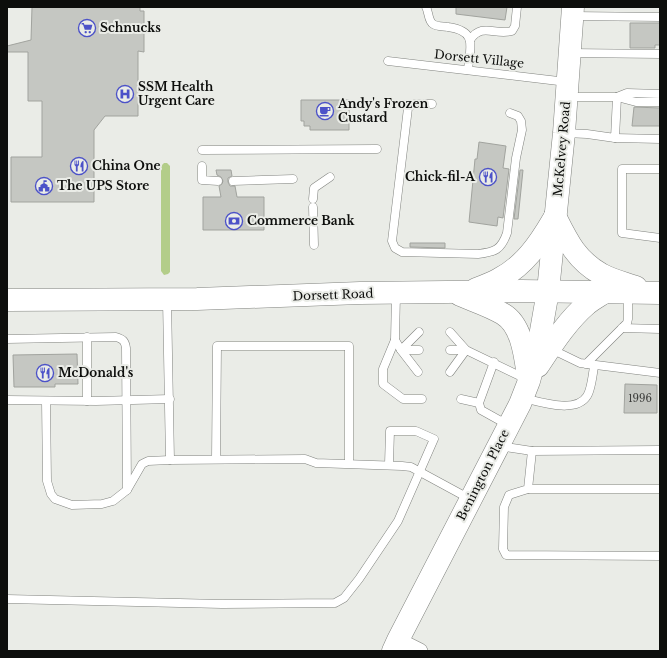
<svg xmlns="http://www.w3.org/2000/svg" width="667" height="658" viewBox="0 0 667 658" font-family="'Libre Baskerville',serif">
	<rect width="100%" height="100%" fill="#eaece7"/>
	<path fill="#b3cd89" d="M164,163H167L170,166V272L168,274L164,275L161,271V166Z"/>
	<g fill="#c5c7c2" stroke="#a1a39e">
		<path d="M32,7H140V11H144V52L138,51V116H105L94,130V202H11V157H42V101H28V52H7V46L31,40Z"/>
		<path d="M456,7H507L505,20L456,14Z"/>
		<path d="M630,23H660V45H655V48H630Z"/>
		<path d="M301,100H349V130H310V126H304V121H301Z"/>
		<path d="M634,107L660,108V126H632Z"/>
		<path d="M479,142L506,146L503,168L509,169L503,218L498,217L497,226L469,222L475,159H477Z"/>
		<path d="M216,170H231L232,176L228,178V182L230,186H235L237,197H264V230H203V197H221L219,186L222,184L223,181L221,177L217,175Z"/>
		<path d="M520,170H523L518,219H514Z"/>
		<path d="M410,243H445V248L410,247Z"/>
		<path d="M77,354L78,384H55V387H14L13,355Z"/>
		<path d="M625,384L657,385V413H624Z"/>
	</g>
	<g fill="none" stroke-linecap="round" stroke-linejoin="round">
		<g stroke="#81837f" stroke-width="9">
			<g id="lane">
				<path d="M426,7C429,12 428,21 433,24C437,27 444,26 448,27C478,31 470,47 468,70"/>
				<path d="M573,16L660,17"/>
				<path d="M470,40C482,22 495,36 512,31L515,26L517,7"/>
				<path d="M570,53L660,54"/>
				<path d="M388,61L567,82"/>
				<path d="M567,97H617L636,102H660"/>
				<path d="M617,97L627,93L660,94"/>
				<path d="M432,104C424,104 414,101 408,108L392,241L395,248L402,252L478,254C495,252 501,250 507,233L516,158L522,130L521,121L518,116L510,113"/>
				<path d="M565,133L587,134L615,138L617,97"/>
				<path d="M615,138L660,139"/>
				<path d="M202,150L377,149"/>
				<path d="M202,166V180L218,181"/>
				<path d="M660,169H622V233L660,238"/>
				<path d="M233,181L293,179"/>
				<path d="M313,199L314,188L330,177"/>
				<path d="M313,207L314,245"/>
				<path d="M396,294L395,340L401,350H419"/>
				<path d="M167,300L170,460L305,459L316,463L402,466L411,467L470,499"/>
				<path d="M622,328L660,329"/>
				<path d="M450,332L466,350L450,372"/>
				<path d="M87,337V401"/>
				<path d="M7,339L116,337C123,339 125,341 126,348L127,490"/>
				<path d="M395,340L383,369V384L403,399H422"/>
				<path d="M551,349L580,363L660,373"/>
				<path d="M450,350H466L526,379"/>
				<path d="M494,362L479,403L481,410L508,425"/>
				<path d="M586,364L627,323L628,319V293"/>
				<path d="M418,372L401,350L419,332"/>
				<path d="M523,398C540,402 576,414 587,396C591,390 593,374 594,366"/>
				<path d="M461,399L479,403"/>
				<path d="M7,400L96,401L170,399"/>
				<path d="M46,401L47,481L51,494L55,499L72,505L102,504L113,501L127,490L142,464L148,461L170,460"/>
				<path d="M499,446L532,451L660,450"/>
				<path d="M532,451L528,489L509,495L504,507L503,549L506,555L660,556"/>
				<path d="M216,459L217,346H349V463"/>
				<path d="M528,489H660"/>
				<path d="M7,599L222,604L335,603L344,598L359,579L398,521L434,439L416,431H390L389,464"/>
			</g>
		</g>
		<g stroke="#81837f" stroke-width="16">
			<path id="street" d="M398,640L420,651"/>
		</g>
		<g stroke="#81837f" stroke-width="23">
			<g id="secondary">
				<path d="M555,216C567,240 576,260 601,274C611,280 625,283 636,287"/>
				<path d="M476,289C484,286 492,283 499,279C524,266 539,244 553,220"/>
				<path d="M460,295C474,301 490,306 503,314C522,325 525,356 528,376"/>
				<path d="M7,300L197,299L360,293L521,291L660,293"/>
				<path d="M538,366C552,345 567,321 587,304C592,300 599,296 605,292"/>
				<path d="M393,651L398,640L520,404L529,381L538,348L548,291L564,133L573,7"/>
			</g>
		</g>
		<use href="#lane" stroke="#fff" stroke-width="8"/>
		<use href="#street" stroke="#fff" stroke-width="15"/>
		<use href="#secondary" stroke="#fff" stroke-width="22"/>
	</g>
	<defs>
		<g id="supermarket-ring" transform="scale(0.9)"><circle r="9.5" fill="#eaece7" stroke="#4c52c8" stroke-width="1.5"/><path d="M-6-5.5h2.5l.6 2H6L4.5 2H-2.5L-4.4-4H-6ZM-1.5 3.2a1.3 1.3 0 1 0 .1 0ZM3 3.2a1.3 1.3 0 1 0 .1 0Z" fill="#4c52c8"/></g>
		<g id="hospital-ring" transform="scale(0.9)"><circle r="9.5" fill="#eaece7" stroke="#4c52c8" stroke-width="1.5"/><path d="M-5-5h3v3.5h4V-5h3V5h-3V1.5h-4V5h-3Z" fill="#4c52c8"/></g>
		<g id="cafe-ring" transform="scale(0.9)"><circle r="9.5" fill="#eaece7" stroke="#4c52c8" stroke-width="1.5"/><path d="M-5.5-4.5H6V0H3Q3 3.5 0 3.5H-2.5Q-5.5 3.5-5.5 0ZM3-3.2v2h1.7v-2ZM-6 4.5H4V6H-6Z" fill="#4c52c8"/></g>
		<g id="restaurant-ring" transform="scale(0.9)"><circle r="9.5" fill="#eaece7" stroke="#4c52c8" stroke-width="1.5"/><path d="M-5-6h1v4h1v-4h1v4h1v-4h1v5L-1.5 .5V6h-2V.5L-5-1ZM5-6V6H3V1.5H1.5Q1.5-4 5-6Z" fill="#4c52c8"/></g>
		<g id="civic-ring" transform="scale(0.9)"><circle r="9.5" fill="#eaece7" stroke="#4c52c8" stroke-width="1.5"/><path d="M-.6-6.5H3V-4.5H.6V-3L4-1V1h2V6H-6V1h2V-1L-.6-3ZM-1.2 2.5V6h2.4V2.5Z" fill="#4c52c8"/></g>
		<g id="bank-ring" transform="scale(0.9)"><circle r="9.5" fill="#eaece7" stroke="#4c52c8" stroke-width="1.5"/><path d="M-6-4H6V4H-6ZM0-2.3a2.3 2.3 0 1 0 0 4.6a2.3 2.3 0 1 0 0-4.6Z" fill="#4c52c8"/></g>
	</defs>
	<g fill-rule="evenodd">
		<use href="#supermarket-ring" x="87" y="28"/>
		<use href="#hospital-ring" x="125" y="94"/>
		<use href="#cafe-ring" x="325" y="111"/>
		<use href="#restaurant-ring" x="79" y="166"/>
		<use href="#restaurant-ring" x="488" y="177"/>
		<use href="#civic-ring" x="44" y="186"/>
		<use href="#bank-ring" x="234" y="221"/>
		<use href="#restaurant-ring" x="45" y="373"/>
	</g>
	<g text-anchor="middle" stroke-width="4" stroke-linejoin="round" paint-order="stroke">
		<g font-size="10" fill="#3b3c3a">
			<text x="640" y="402">1996</text>
		</g>
		<g font-size="12" font-weight="bold" fill="#0d0e0c" stroke="#eaece7" text-anchor="start">
			<text x="100" y="32">Schnucks</text>
			<text x="138" y="91">SSM Health<tspan x="138" dy="14">Urgent Care</tspan></text>
			<text x="338" y="108">Andy's Frozen<tspan x="338" dy="14">Custard</tspan></text>
			<text x="92" y="170">China One</text>
			<text x="475" y="181" text-anchor="end">Chick-fil-A</text>
			<text x="57" y="190">The UPS Store</text>
			<text x="247" y="225">Commerce Bank</text>
			<text x="58" y="377">McDonald's</text>
		</g>
		<g font-size="12" fill="#0d0e0c" stroke="#eaece7">
			<text transform="translate(479 59) rotate(6)" y="4">Dorsett Village</text>
			<text transform="translate(562 149) rotate(-85)" y="4">McKelvey Road</text>
			<text transform="translate(333 295) rotate(-2)" y="4">Dorsett Road</text>
			<text transform="translate(483 475) rotate(-63)" y="4">Benington Place</text>
		</g>
	</g>
	<rect width="667" height="658" fill="none" stroke="#0d0e0c" stroke-width="16"/>
</svg>
